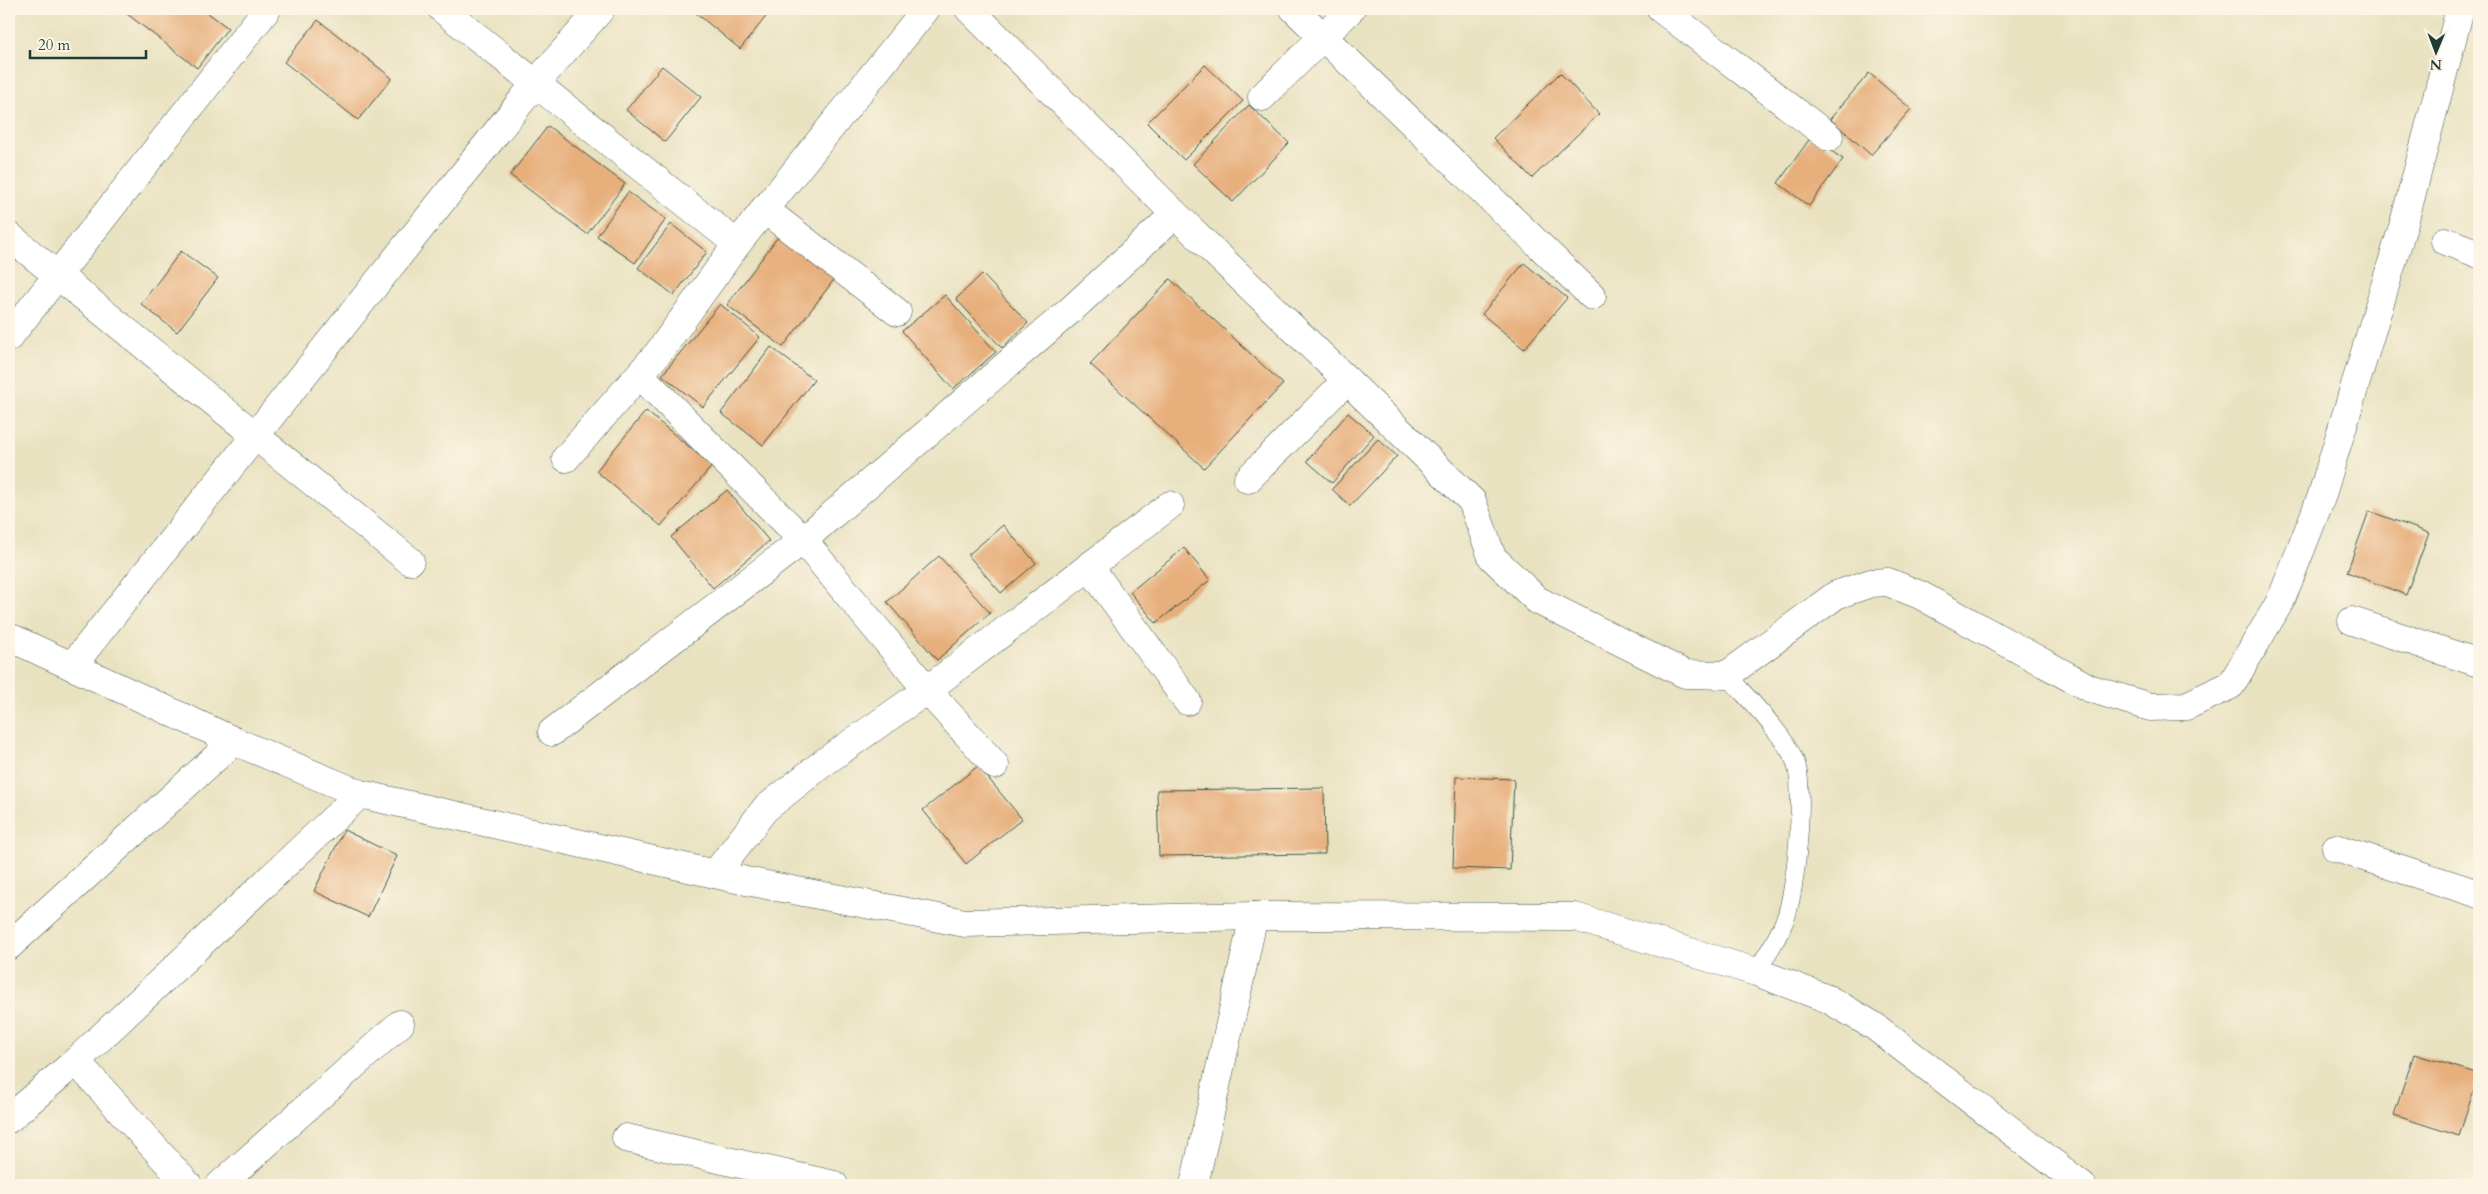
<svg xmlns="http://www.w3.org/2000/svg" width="2488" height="1194" viewBox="0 0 2488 1194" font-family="Cardo,serif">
	<rect width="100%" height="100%" fill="#fcf5e5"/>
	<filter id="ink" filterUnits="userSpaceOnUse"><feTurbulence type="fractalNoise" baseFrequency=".02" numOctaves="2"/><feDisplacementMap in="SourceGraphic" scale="10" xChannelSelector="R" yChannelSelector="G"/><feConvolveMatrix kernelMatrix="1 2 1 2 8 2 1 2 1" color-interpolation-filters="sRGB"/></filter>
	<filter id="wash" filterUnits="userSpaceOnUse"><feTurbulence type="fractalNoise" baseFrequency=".0096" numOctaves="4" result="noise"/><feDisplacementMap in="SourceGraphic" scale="20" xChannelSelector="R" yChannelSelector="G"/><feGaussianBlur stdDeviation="1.12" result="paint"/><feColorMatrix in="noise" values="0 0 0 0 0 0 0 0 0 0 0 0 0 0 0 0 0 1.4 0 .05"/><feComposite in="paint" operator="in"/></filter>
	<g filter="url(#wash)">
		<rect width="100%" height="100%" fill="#e9e2c1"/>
		<g id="blocks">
			<g fill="#e7af7b">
				<path d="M123,9H203L228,28L197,68L122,10Z"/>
				<path d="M691,9H764L769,13L740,49Z"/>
				<path d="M318,20L392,78L358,120L284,62Z"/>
				<path d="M1205,65L1243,101L1184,160L1147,123Z"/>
				<path d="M662,66L701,97L665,142L626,110Z"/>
				<path d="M1560,73L1599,114L1532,178L1493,138Z"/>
				<path d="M1869,73L1911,109L1871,155L1830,119Z"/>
				<path d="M1249,105L1289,143L1233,202L1193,164Z"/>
				<path d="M548,126L625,184L587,234L510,175Z"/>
				<path d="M1811,137L1843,159L1809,206L1778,183Z"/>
				<path d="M628,192L666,219L635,263L597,236Z"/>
				<path d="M671,224L707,252L674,295L638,268Z"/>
				<path d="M780,234L836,277L783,347L727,305Z"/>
				<path d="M181,251L218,278L177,332L141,304Z"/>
				<path d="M1524,263L1567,298L1524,349L1482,314Z"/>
				<path d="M982,274L1028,323L1002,348L956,299Z"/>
				<path d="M1170,279L1283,384L1204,468L1090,364Z"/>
				<path d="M945,295L996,352L953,389L902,331Z"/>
				<path d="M720,304L760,337L703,407L662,375Z"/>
				<path d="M771,347L814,380L763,445L721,413Z"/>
				<path d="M646,411L712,466L661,526L596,471Z"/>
				<path d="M1348,413L1374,435L1332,483L1307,461Z"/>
				<path d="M1378,439L1397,456L1350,506L1332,489Z"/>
				<path d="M727,490L769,541L713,588L671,537Z"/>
				<path d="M2369,511L2429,533L2406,595L2347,572Z"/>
				<path d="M1003,525L1036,563L1001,593L968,555Z"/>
				<path d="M1184,548L1210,580L1156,623L1130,592Z"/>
				<path d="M939,556L990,613L937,660L887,602Z"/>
				<path d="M978,766L1022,819L966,864L923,810Z"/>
				<path d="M1456,777L1514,779L1510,870L1453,868Z"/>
				<path d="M1324,788L1325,854L1159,856L1157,790Z"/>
				<path d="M344,830L397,856L368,917L314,891Z"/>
				<path d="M2414,1054L2479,1074L2459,1136L2394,1115Z"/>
			</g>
		</g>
	</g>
	<g filter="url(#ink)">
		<use href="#blocks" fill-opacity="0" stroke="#3d5649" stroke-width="1"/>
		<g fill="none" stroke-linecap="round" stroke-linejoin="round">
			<g stroke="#3d5649" stroke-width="19">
				<path id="service" d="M1727,675C1748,699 1783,733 1795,761C1806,787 1796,897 1784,922C1777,940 1766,956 1756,972"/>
			</g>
			<g stroke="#3d5649" stroke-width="29">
				<g id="minor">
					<path d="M442,9L737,244"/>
					<path d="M969,9L1175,214L1472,501L1492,557L1537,600L1685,674L1727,675L1836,595L1871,583L1888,582L1920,595L2089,688L2150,707L2186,706L2231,685L2281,600L2321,498L2404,223L2460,9"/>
					<path d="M1294,9L1592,296"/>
					<path d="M1661,9L1829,137"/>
					<path d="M1262,97L1351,9"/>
					<path d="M764,209L897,312"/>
					<path d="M9,236L410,561"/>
					<path d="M2445,241L2479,254"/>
					<path d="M9,337L267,9"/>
					<path d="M640,375L803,540L927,690L995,765"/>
					<path d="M566,458L659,352L737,244L926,9"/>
					<path d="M1248,479L1347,380"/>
					<path d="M1089,566L1187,701"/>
					<path d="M2352,621L2479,663"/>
					<path d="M72,666L535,84L601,9"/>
					<path d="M552,732L803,540L1074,307L1175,214"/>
					<path d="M2336,848L2479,894"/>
					<path d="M715,874L765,809L823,763L927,690L1170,505"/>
					<path d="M9,946L234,741"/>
					<path d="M76,1061L188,1185"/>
					<path d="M9,1119L76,1061L360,794"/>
					<path d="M626,1138L834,1185"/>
					<path d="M220,1185L400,1024"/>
					<path d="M1194,1185L1254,916"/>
				</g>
			</g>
			<g stroke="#3d5649" stroke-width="29">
				<path id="tertiary" d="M9,637L234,741L360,794L746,881L965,923L1254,916L1575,917L1756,972L1828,999L1874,1026L2082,1185"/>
			</g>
			<use href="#service" stroke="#fff" stroke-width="18"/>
			<use href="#minor" stroke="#fff" stroke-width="28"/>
			<use href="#tertiary" stroke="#fff" stroke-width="28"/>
		</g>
	</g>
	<rect width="2488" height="1194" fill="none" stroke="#fcf5e5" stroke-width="30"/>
	<g transform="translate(2436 52) rotate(181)" stroke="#fcf5e5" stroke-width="4" paint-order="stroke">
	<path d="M0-4L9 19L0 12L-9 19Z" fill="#1f3d34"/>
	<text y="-8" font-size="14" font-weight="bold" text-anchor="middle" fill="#1f3d34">N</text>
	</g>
	<path d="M30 50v8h116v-8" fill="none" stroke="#1f3d34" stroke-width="2.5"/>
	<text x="38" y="50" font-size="15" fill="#1f3d34" stroke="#fcf5e5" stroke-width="4" paint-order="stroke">20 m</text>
</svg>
